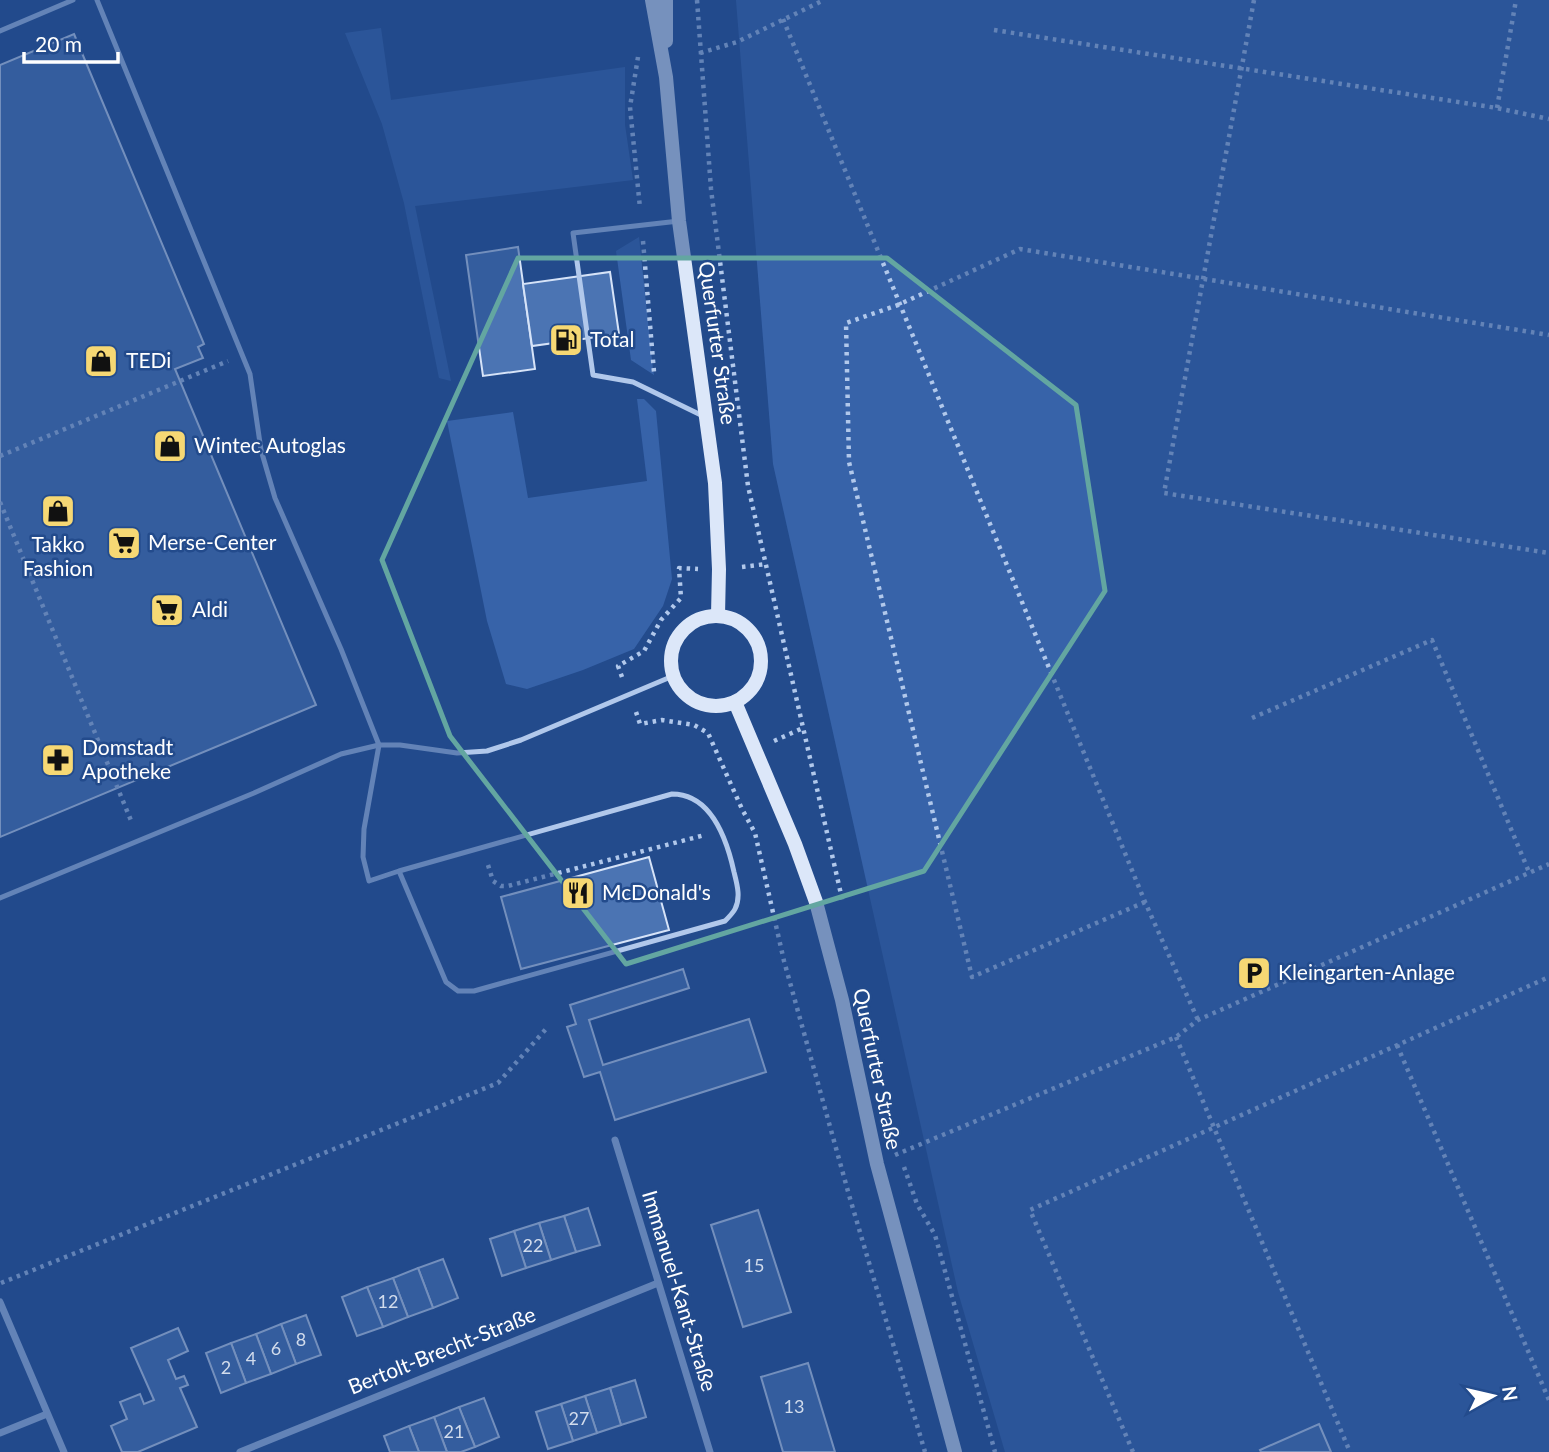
<svg xmlns="http://www.w3.org/2000/svg" width="1549" height="1452" viewBox="0 0 1549 1452" font-family="Lato,sans-serif">
	<rect width="100%" height="100%" fill="#234b8c"/>
	<g fill="#3763a9">
		<path d="M736,0H1549V1452H1005L958,1292L773,464Z"/>
		<path d="M381,28L391,100L625,67V125L633,180L415,206L451,381L439,378L404,203L382,124L345,33Z"/>
		<path d="M639,237L653,369L654,375L631,360L616,251Z"/>
		<path d="M637,399H644L656,411L672,579L663,606L634,649L583,670L527,689L506,684L487,621L447,421L513,412L528,498L647,481Z"/>
	</g>
	<g fill="#4b74b3" stroke="#d6e3f8" stroke-width="2">
		<path d="M74,34L204,344L198,347L203,358L175,369L316,705L0,837V65Z"/>
		<path d="M518,247L535,369L483,376L466,255Z"/>
		<path d="M610,272L619,334L532,346L523,284Z"/>
		<path d="M649,857L669,930L521,969L501,897Z"/>
		<path d="M683,969L689,988L589,1020L603,1065L749,1019L766,1072L615,1120L600,1072L584,1077L567,1027L576,1024L570,1005Z"/>
		<path d="M588,1208L600,1245L576,1252L564,1216Z"/>
		<path d="M758,1210L791,1312L743,1327L711,1225Z"/>
		<path d="M564,1216L576,1252L551,1260L539,1223Z"/>
		<path d="M539,1223L551,1260L526,1268L514,1231Z"/>
		<path d="M514,1231L526,1268L502,1276L490,1239Z"/>
		<path d="M443,1259L458,1298L433,1308L418,1268Z"/>
		<path d="M418,1268L433,1308L408,1317L393,1278Z"/>
		<path d="M393,1278L408,1317L383,1327L367,1287Z"/>
		<path d="M367,1287L383,1327L357,1336L342,1297Z"/>
		<path d="M306,1315L321,1355L296,1364L281,1324Z"/>
		<path d="M281,1324L296,1364L271,1374L256,1334Z"/>
		<path d="M178,1328L188,1351L168,1360L176,1379L184,1376L188,1385L180,1388L197,1427L138,1452H122L111,1426L127,1419L120,1402L140,1394L144,1404L154,1400L131,1348Z"/>
		<path d="M256,1334L271,1374L246,1383L231,1343Z"/>
		<path d="M231,1343L246,1383L221,1393L206,1353Z"/>
		<path d="M808,1363L835,1452H783L761,1377Z"/>
		<path d="M635,1380L646,1417L621,1425L610,1388Z"/>
		<path d="M610,1388L621,1425L597,1433L585,1396Z"/>
		<path d="M585,1396L597,1433L573,1441L561,1404Z"/>
		<path d="M484,1398L499,1437L475,1447L459,1407Z"/>
		<path d="M561,1404L573,1441L548,1449L536,1412Z"/>
		<path d="M459,1407L475,1447L461,1452H447L434,1417Z"/>
		<path d="M434,1417L447,1452H419L409,1426Z"/>
		<path d="M1319,1424L1331,1452H1261L1260,1450Z"/>
		<path d="M409,1426L419,1452H390L384,1436Z"/>
	</g>
	<g fill="none" stroke-linecap="round" stroke-linejoin="round">
		<g stroke="#b1c8eb" stroke-width="4.5" stroke-dasharray="3.5 5" stroke-linecap="butt">
			<path d="M697,0L711,189L748,486L843,903"/>
			<path d="M1254,0L1164,493L1549,553"/>
			<path d="M783,19L1145,902L1198,1020"/>
			<path d="M994,30L1497,108L1549,119"/>
			<path d="M700,53L737,42L824,0"/>
			<path d="M638,57L630,107L640,208"/>
			<path d="M1497,108L1516,0"/>
			<path d="M643,241L654,372"/>
			<path d="M0,456L228,361"/>
			<path d="M0,502L132,823"/>
			<path d="M742,567L766,564"/>
			<path d="M622,677L618,666L644,651L661,620L681,598L679,568L698,569"/>
			<path d="M636,712L640,724L662,720L694,725L708,733L742,809L755,833L784,961L849,1195L925,1452"/>
			<path d="M1252,718L1432,640L1529,872"/>
			<path d="M774,741L803,728"/>
			<path d="M488,865L493,881L501,886H508L705,835"/>
			<path d="M1145,902L972,977L849,462L846,323L898,305L1020,249L1549,335"/>
			<path d="M1176,1037L1350,1452"/>
			<path d="M1397,1045L1549,1400"/>
			<path d="M895,1155L1176,1037L1198,1020L1549,864"/>
			<path d="M904,1167L917,1204L935,1235L995,1452"/>
			<path d="M1,1283L498,1083L546,1029"/>
			<path d="M1133,1452L1030,1210L1549,977"/>
		</g>
		<g stroke="#b1c8eb" stroke-width="5">
			<path d="M97,0L250,374L261,450L275,498L341,649L379,745L364,829L363,857L369,881L399,871L672,794C711,794 727,840 734,872C737,884 741,897 735,909C733,913 728,918 725,921L474,991H458L446,982L399,871"/>
			<path d="M0,31L73,0"/>
			<path d="M679,221L573,233L593,375L633,382L703,416"/>
			<path d="M0,898L254,793L341,754L379,745H400L457,753L487,751L521,740L673,676"/>
		</g>
		<g stroke="#b1c8eb" stroke-width="7">
			<path d="M615,1140L710,1452"/>
			<path d="M0,1302L64,1452"/>
			<path d="M0,1433L47,1414"/>
			<path d="M240,1452L658,1283"/>
		</g>
		<g stroke="#dce7f9" stroke-width="14">
			<path d="M652,0L666,77L679,221L715,483L719,569L718,615"/>
			<path d="M666,41V0"/>
			<circle cx="716" cy="661" r="45"/>
			<path d="M735,702L795,844L816,902L842,1000L877,1164L955,1452"/>
		</g>
	</g>
	<path d="M0 0H1549V1452H0ZM518,258H887L1076,405L1105,591L924,871L626,964L450,736L382,560Z" fill="#234b8c" fill-opacity=".55" fill-rule="evenodd"/>
	<path fill="none" stroke="#63a6a1" stroke-width="5" stroke-linejoin="round" d="M518,258H887L1076,405L1105,591L924,871L626,964L450,736L382,560Z"/>
	<defs>
		<g id="fuel-square" transform="scale(1.75)"><rect x="-9" y="-9" width="18" height="18" rx="4" fill="#f6d874" stroke="#234b8c"/><path d="M-5.5-6h7V0h2V4h1.3V-2.5L3-4.5l.8-.8L6-3V5H2.5V1h-1V6h-7ZM-4.2-4.7v3.2H.2V-4.7Z" fill="#111"/></g>
		<g id="shop-square" transform="scale(1.75)"><rect x="-9" y="-9" width="18" height="18" rx="4" fill="#f6d874" stroke="#234b8c"/><path d="M-5-2.5h2.3a2.7 3.5 0 0 1 5.4 0H5L5.5 6h-11ZM-1.5-2.5h3a1.5 2.3 0 0 0-3 0Z" fill="#111"/></g>
		<g id="supermarket-square" transform="scale(1.75)"><rect x="-9" y="-9" width="18" height="18" rx="4" fill="#f6d874" stroke="#234b8c"/><path d="M-6-5.5h2.5l.6 2H6L4.5 2H-2.5L-4.4-4H-6ZM-1.5 3.2a1.3 1.3 0 1 0 .1 0ZM3 3.2a1.3 1.3 0 1 0 .1 0Z" fill="#111"/></g>
		<g id="pharmacy-square" transform="scale(1.75)"><rect x="-9" y="-9" width="18" height="18" rx="4" fill="#f6d874" stroke="#234b8c"/><path d="M-2-6h4v4h4v4h-4v4h-4v-4h-4v-4h4Z" fill="#111"/></g>
		<g id="restaurant-square" transform="scale(1.75)"><rect x="-9" y="-9" width="18" height="18" rx="4" fill="#f6d874" stroke="#234b8c"/><path d="M-5-6h1v4h1v-4h1v4h1v-4h1v5L-1.5 .5V6h-2V.5L-5-1ZM5-6V6H3V1.5H1.5Q1.5-4 5-6Z" fill="#111"/></g>
		<g id="parking-square" transform="scale(1.75)"><rect x="-9" y="-9" width="18" height="18" rx="4" fill="#f6d874" stroke="#234b8c"/><path d="M-3.5-5.5H1a3.5 3.5 0 0 1 0 7H-1V5.5H-3.5ZM-1-3.4V-.6H.8a1.4 1.4 0 0 0 0-2.8Z" fill="#111"/></g>
	</defs>
	<g fill-rule="evenodd">
		<use href="#fuel-square" x="566" y="340"/>
		<use href="#shop-square" x="101" y="361"/>
		<use href="#shop-square" x="170" y="446"/>
		<use href="#shop-square" x="58" y="511"/>
		<use href="#supermarket-square" x="124" y="543"/>
		<use href="#supermarket-square" x="167" y="610"/>
		<use href="#pharmacy-square" x="58" y="760"/>
		<use href="#restaurant-square" x="578" y="893"/>
		<use href="#parking-square" x="1254" y="973"/>
	</g>
	<g text-anchor="middle" stroke-width="5" stroke-linejoin="round" paint-order="stroke">
		<g font-size="18" fill="#d2dcec">
			<text x="533" y="1252">22</text>
			<text x="754" y="1272">15</text>
			<text x="388" y="1308">12</text>
			<text x="301" y="1346">8</text>
			<text x="276" y="1355">6</text>
			<text x="251" y="1365">4</text>
			<text x="226" y="1374">2</text>
			<text x="794" y="1413">13</text>
			<text x="579" y="1425">27</text>
			<text x="454" y="1438">21</text>
		</g>
		<g font-size="21" fill="#fff" stroke="#234b8c" text-anchor="start">
			<text x="590" y="347">Total</text>
			<text x="126" y="368">TEDi</text>
			<text x="194" y="453">Wintec Autoglas</text>
			<text x="148" y="550">Merse-Center</text>
			<text x="58" y="552" text-anchor="middle">Takko<tspan x="58" dy="24">Fashion</tspan></text>
			<text x="192" y="617">Aldi</text>
			<text x="82" y="755">Domstadt<tspan x="82" dy="24">Apotheke</tspan></text>
			<text x="602" y="900">McDonald's</text>
			<text x="1278" y="980">Kleingarten-Anlage</text>
		</g>
		<g font-size="21" fill="#fff" stroke="#234b8c">
			<text transform="translate(717 343) rotate(82)" y="7">Querfurter Straße</text>
			<text transform="translate(877 1069) rotate(78)" y="7">Querfurter Straße</text>
			<text transform="translate(679 1291) rotate(73)" y="7">Immanuel-Kant-Straße</text>
			<text transform="translate(442 1351) rotate(-22)" y="7">Bertolt-Brecht-Straße</text>
		</g>
	</g>
	<g transform="translate(1493 1396) rotate(82)" stroke="#234b8c" stroke-width="5" paint-order="stroke">
	<path d="M0-5L12 26L0 18L-12 26Z" fill="#ffffff"/>
	<text y="-10" font-size="19" font-weight="bold" text-anchor="middle" fill="#ffffff">N</text>
	</g>
	<path d="M24 52v10h94v-10" fill="none" stroke="#ffffff" stroke-width="3.5"/>
	<text x="35" y="52" font-size="21" fill="#ffffff" stroke="#234b8c" stroke-width="5" paint-order="stroke">20 m</text>
</svg>
